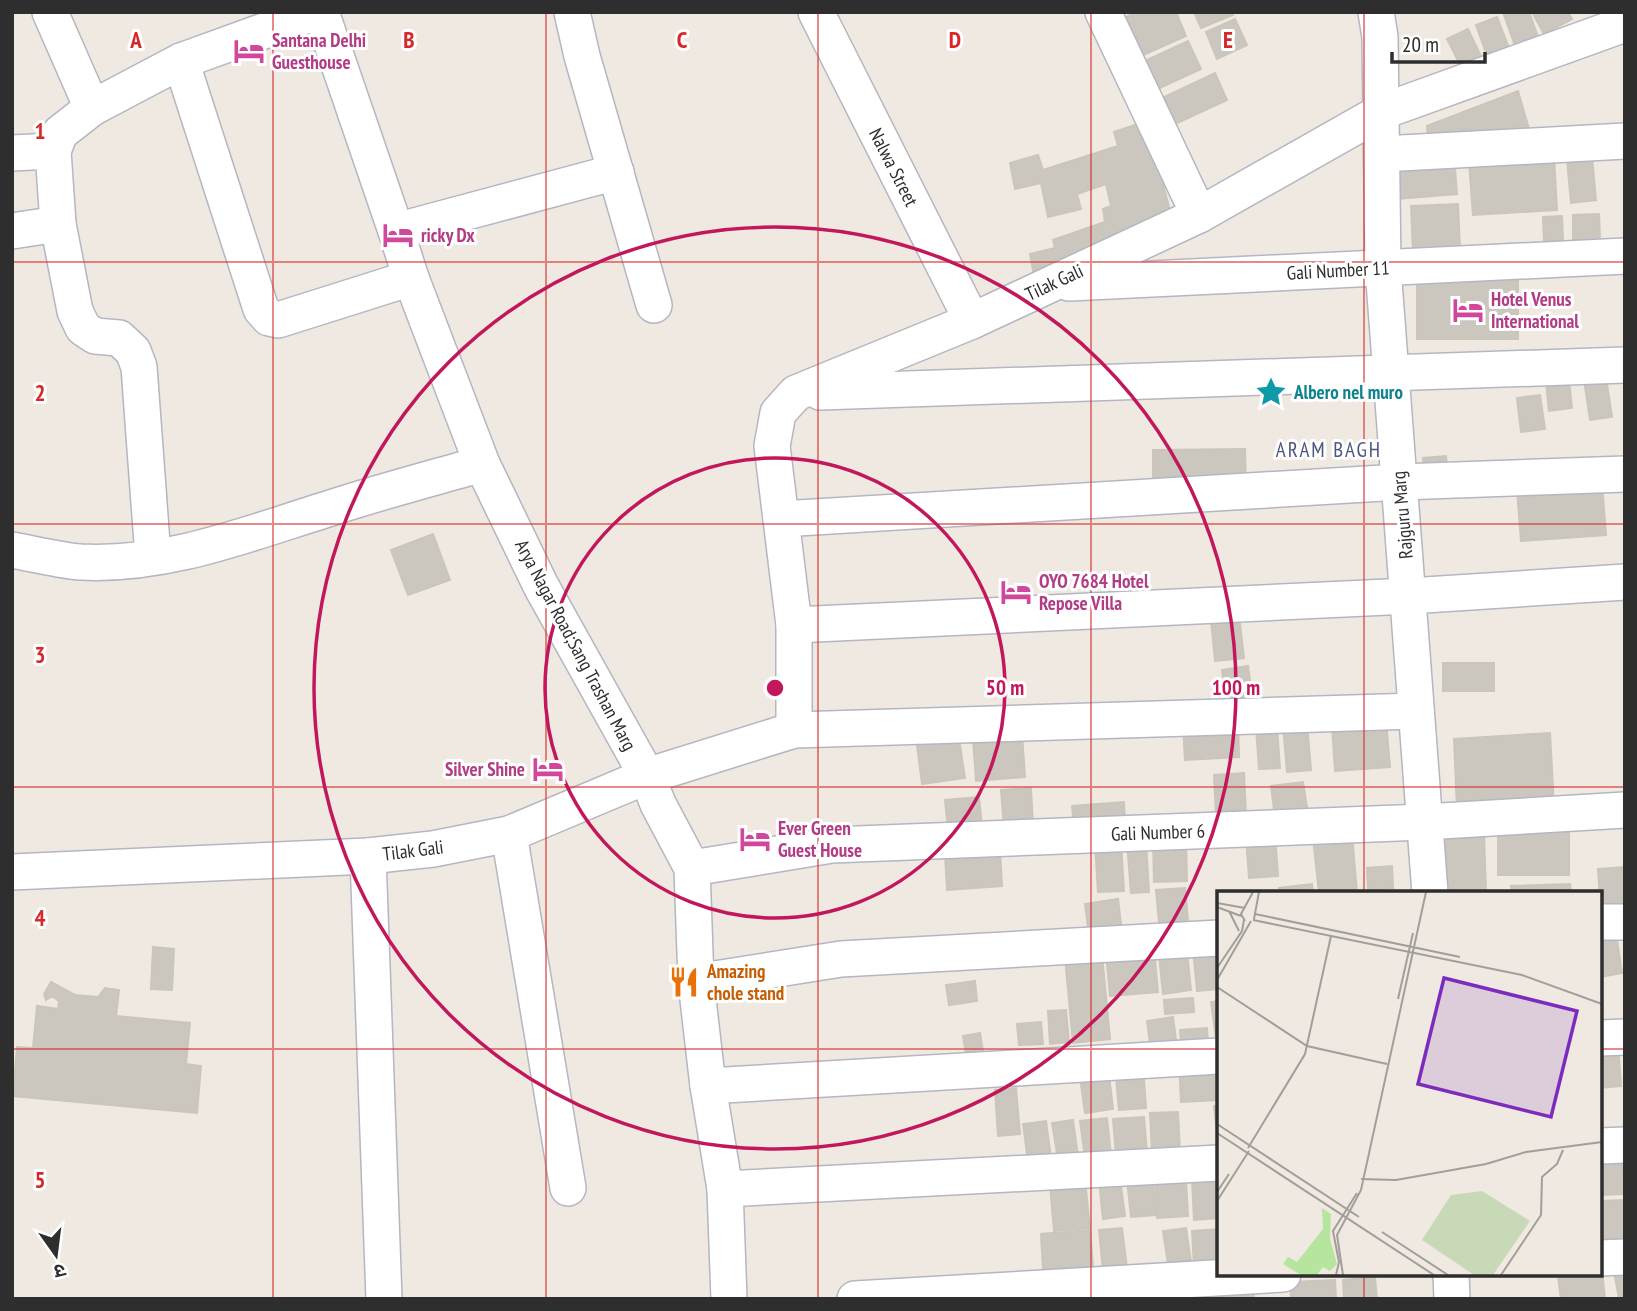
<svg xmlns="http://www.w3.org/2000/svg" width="1637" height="1311" viewBox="0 0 1637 1311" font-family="'PT Sans Narrow','Noto Sans Devanagari',sans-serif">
	<rect width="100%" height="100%" fill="#efe9e1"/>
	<g fill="#cbc7bf" stroke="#cbc5ba" stroke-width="2">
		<path d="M1137,12H1176L1186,36L1130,61L1113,23Z"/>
		<path d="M1194,12H1232L1233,15L1201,28Z"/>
		<path d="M1503,12H1529L1538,37L1515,46Z"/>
		<path d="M1532,12H1568L1572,19L1544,34Z"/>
		<path d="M1497,17L1511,53L1489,61L1476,25Z"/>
		<path d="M1235,19L1247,45L1217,59L1206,32Z"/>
		<path d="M1468,29L1486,67L1466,76L1447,39Z"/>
		<path d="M1188,41L1201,69L1149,93L1136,65Z"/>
		<path d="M1215,73L1227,100L1171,126L1158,100Z"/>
		<path d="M1518,91L1531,136L1429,145L1427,126Z"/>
		<path d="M1147,121L1173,223L1035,281L1030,254L1055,248L1053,240L1105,222L1103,209L1111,206L1106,184L1077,194L1081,209L1048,217L1041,183L1015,189L1010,163L1038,155L1043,170L1118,146L1114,132Z"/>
		<path d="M1554,156L1557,210L1473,215L1469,162Z"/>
		<path d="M1454,157L1457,194L1397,199L1394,162Z"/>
		<path d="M1592,157L1596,200L1571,203L1567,160Z"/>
		<path d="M1458,204L1460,249L1413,251L1411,206Z"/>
		<path d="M1599,214L1600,240L1573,241V215Z"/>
		<path d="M1562,216L1563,241L1544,242L1543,217Z"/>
		<path d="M1518,281V339H1417V282Z"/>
		<path d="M1606,377L1612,417L1590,420L1584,380Z"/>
		<path d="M1569,380L1572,408L1549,411L1546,382Z"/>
		<path d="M1540,395L1545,429L1521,432L1517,398Z"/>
		<path d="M1245,449L1246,488L1153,490V450Z"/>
		<path d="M1446,456L1448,476L1424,478L1423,458Z"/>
		<path d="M1602,483L1606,535L1521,541L1517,490Z"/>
		<path d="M433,534L450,580L408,595L391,550Z"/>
		<path d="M1239,616L1244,658L1215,661L1211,620Z"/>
		<rect x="1443" y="663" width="51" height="28"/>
		<path d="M1248,666L1253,702L1226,706L1222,670Z"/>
		<path d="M1386,721L1390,767L1335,771L1332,725Z"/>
		<path d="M1238,723L1239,757L1185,760L1183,726Z"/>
		<path d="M1307,723L1311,770L1287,772L1283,725Z"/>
		<path d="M1277,727L1280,768L1259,769L1256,728Z"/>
		<path d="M1550,733L1554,807L1457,811L1454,739Z"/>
		<path d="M1022,734L1025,777L976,781L973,738Z"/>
		<path d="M959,739L965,778L922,784L917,745Z"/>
		<path d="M1244,773L1246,815L1216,817L1214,775Z"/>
		<path d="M1303,782L1308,814L1275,818L1271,786Z"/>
		<path d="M1031,788L1033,825L1004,827L1001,790Z"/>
		<path d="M979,797L982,827L948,830L945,800Z"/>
		<path d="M1124,802L1125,822L1074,827L1072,806Z"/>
		<path d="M1484,832L1486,893H1446L1443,834Z"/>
		<rect x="1498" y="832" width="71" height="43"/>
		<path d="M1352,834L1357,893H1319L1313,838Z"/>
		<path d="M1275,835L1278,876L1249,878L1246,837Z"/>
		<path d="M1146,841L1149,892L1131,893L1127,842Z"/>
		<path d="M1121,842L1124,891L1098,892L1095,844Z"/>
		<path d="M1153,842H1186L1187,881L1154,882Z"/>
		<path d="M1000,850L1002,886L947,890L945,854Z"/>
		<path d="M1392,866L1393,888L1368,890L1367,868Z"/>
		<path d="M1625,867V914L1601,916L1598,869Z"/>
		<path d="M1312,884L1313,893H1279V888Z"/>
		<path d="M1570,884L1571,893H1512L1511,886Z"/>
		<path d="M1185,888L1189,931L1160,933L1156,890Z"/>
		<path d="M1118,899L1122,932L1089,936L1085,904Z"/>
		<path d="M1616,933L1622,973L1600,977V935Z"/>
		<path d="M153,947L174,949L172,990L151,989Z"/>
		<path d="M1214,948L1218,989L1197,991L1193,950Z"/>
		<path d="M1154,949L1158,992L1110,996L1106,954Z"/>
		<path d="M1187,952L1191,990L1163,994L1159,955Z"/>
		<path d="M1102,954L1110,1039L1073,1043L1065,958Z"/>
		<path d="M975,981L977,1001L949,1005L946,985Z"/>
		<path d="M51,982L75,995L98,997L105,988L119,990L116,1016L190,1023L186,1064L201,1066L197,1113L13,1096L17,1047L33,1048L37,1006L58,1009L59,1001L52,996L46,1000L44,994Z"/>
		<path d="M1193,998L1194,1012L1165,1014L1164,1000Z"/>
		<path d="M1219,1001V1038L1216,1039L1211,1002Z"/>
		<path d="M1066,1010L1069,1042L1050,1044L1048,1011Z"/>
		<path d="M1173,1017L1176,1040L1150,1044L1147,1021Z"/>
		<path d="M1041,1022L1043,1044L1019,1045L1017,1024Z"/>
		<path d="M1207,1028L1208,1042L1181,1044L1180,1030Z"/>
		<path d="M980,1033L983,1052L966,1054L963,1036Z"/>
		<path d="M1618,1042L1621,1086L1600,1088V1044Z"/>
		<path d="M1219,1060V1100L1181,1102L1179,1062Z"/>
		<path d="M1143,1065L1146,1108L1119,1110L1115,1067Z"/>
		<path d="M1108,1066L1113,1109L1085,1113L1079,1070Z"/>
		<path d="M1016,1088L1020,1134L998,1136L995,1090Z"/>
		<path d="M1219,1105V1150L1214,1106Z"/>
		<path d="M1178,1112L1180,1151L1152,1153L1150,1113Z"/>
		<path d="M1144,1117L1147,1153L1116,1156L1113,1119Z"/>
		<path d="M1107,1118L1111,1155L1085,1158L1080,1121Z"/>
		<path d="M1073,1120L1078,1156L1058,1159L1052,1123Z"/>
		<path d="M1046,1121L1051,1158L1028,1161L1023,1124Z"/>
		<path d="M1600,1157H1623L1624,1194L1600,1195Z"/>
		<path d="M1152,1176L1156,1215L1131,1217L1127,1179Z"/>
		<path d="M1217,1178L1219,1218L1194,1220L1192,1180Z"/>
		<path d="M1120,1179L1125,1216L1103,1219L1099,1181Z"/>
		<path d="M1085,1180L1090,1228L1054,1231L1050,1185Z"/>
		<path d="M1186,1180L1188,1216L1157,1218L1155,1182Z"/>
		<path d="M1625,1200V1244L1600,1245V1201Z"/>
		<path d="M1122,1228L1127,1268L1103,1271L1099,1230Z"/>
		<path d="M1186,1228L1192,1268L1169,1271L1163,1231Z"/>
		<path d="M1219,1229V1267L1194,1268L1192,1231Z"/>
		<path d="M1090,1230L1093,1267L1043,1270L1041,1234Z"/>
		<path d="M1602,1270L1605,1299H1561L1558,1276L1600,1274Z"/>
		<path d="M1625,1275V1299H1619L1615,1277Z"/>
		<path d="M1375,1277L1377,1299H1344L1343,1280Z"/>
		<path d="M1335,1280L1336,1299H1291L1290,1282Z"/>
		<path d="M1253,1281L1254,1299H1200L1199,1285Z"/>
	</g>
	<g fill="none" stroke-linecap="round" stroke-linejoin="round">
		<g stroke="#b4b7c1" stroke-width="38">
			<g id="minor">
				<path d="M50,12L92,108L60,133L53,151L58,224L75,311L83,328L95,336L119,338L133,351L139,367L153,557"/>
				<path d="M321,12L396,231L411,278L482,464L541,586L647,776L658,804L692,868L696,982L708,1086L725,1189L729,1299"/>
				<path d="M572,12L582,56L654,305"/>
				<path d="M816,12L972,321"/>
				<path d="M1103,12L1199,215"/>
				<path d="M1376,12L1380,37L1383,268L1430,893"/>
				<path d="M181,61L261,309L269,318L278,320L411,278"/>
				<path d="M92,108L181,61L316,12"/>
				<path d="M12,153L53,151"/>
				<path d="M1382,154L1625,141"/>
				<path d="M12,231L58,224"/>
				<path d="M396,231L616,172"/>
				<path d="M1069,283L1625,256"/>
				<path d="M820,392L1625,365"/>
				<path d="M781,519L1400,482L1625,474"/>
				<path d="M12,550C34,554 58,560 80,562C168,567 252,532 334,507C383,491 433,478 482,464"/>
				<path d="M794,625L1409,596L1625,582"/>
				<path d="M794,730V625L772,446L778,413L796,393L972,321L1199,215L1381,112L1625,24"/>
				<path d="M509,834L568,1188"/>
				<path d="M368,856L384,1299"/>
				<path d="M692,868L832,845L1424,822L1625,810"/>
				<path d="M12,872L368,856L433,849L509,834L647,776L794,730L1416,711"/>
				<path d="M1600,922H1625"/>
				<path d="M696,982L841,959L1219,938"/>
				<path d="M1600,1038L1625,1037"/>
				<path d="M708,1086L1219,1056"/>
				<path d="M1600,1146L1625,1145"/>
				<path d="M725,1189L1219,1163"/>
				<path d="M1600,1258L1625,1257"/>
				<path d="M1451,1274L1452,1299"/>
				<path d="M855,1299L1283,1274"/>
			</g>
		</g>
		<use href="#minor" stroke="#fff" stroke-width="35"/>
	</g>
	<path fill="none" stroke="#d62828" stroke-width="2" stroke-opacity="0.55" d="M273,12V1299M546,12V1299M818,12V1299M1091,12V1299M1364,12V893M12,262H1625M12,524H1625M12,787H1625M12,1049H1219M1600,1049H1625M1364,1274V1299"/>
	<g fill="none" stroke="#c2185b" stroke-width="3.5">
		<circle cx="775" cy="688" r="230"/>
		<circle cx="775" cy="688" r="461"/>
	</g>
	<defs>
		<g id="hotel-bare" transform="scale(2.415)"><path d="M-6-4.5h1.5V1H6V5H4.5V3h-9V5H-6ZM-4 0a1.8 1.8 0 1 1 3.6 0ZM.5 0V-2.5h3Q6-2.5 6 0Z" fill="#d1479c" stroke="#fff" stroke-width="2.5" paint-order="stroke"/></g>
		<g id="sight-bare" transform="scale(2.415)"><path d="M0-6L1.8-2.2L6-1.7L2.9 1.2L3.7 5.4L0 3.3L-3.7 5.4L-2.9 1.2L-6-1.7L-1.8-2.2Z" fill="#0f9aa8" stroke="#fff" stroke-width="2.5" paint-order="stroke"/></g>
		<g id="restaurant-bare" transform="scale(2.415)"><path d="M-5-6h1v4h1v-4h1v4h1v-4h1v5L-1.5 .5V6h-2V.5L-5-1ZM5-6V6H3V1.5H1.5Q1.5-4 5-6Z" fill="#e8710a" stroke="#fff" stroke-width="2.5" paint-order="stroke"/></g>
	</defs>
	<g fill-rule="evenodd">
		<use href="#hotel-bare" x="249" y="51"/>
		<use href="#hotel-bare" x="398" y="235"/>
		<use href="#hotel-bare" x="1468" y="310"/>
		<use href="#sight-bare" x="1271" y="392"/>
		<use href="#hotel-bare" x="1016" y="592"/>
		<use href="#hotel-bare" x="548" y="769"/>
		<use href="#hotel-bare" x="755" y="839"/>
		<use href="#restaurant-bare" x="684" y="982"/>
	</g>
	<g text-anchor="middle" stroke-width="6" stroke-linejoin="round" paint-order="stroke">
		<g font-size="19" font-weight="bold" fill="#b23c85" stroke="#fff" text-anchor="start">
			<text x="272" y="47">Santana Delhi<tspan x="272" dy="22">Guesthouse</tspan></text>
			<text x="421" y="242">ricky Dx</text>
			<text x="1491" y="306">Hotel Venus<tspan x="1491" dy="22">International</tspan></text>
			<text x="1039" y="588">OYO 7684 Hotel<tspan x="1039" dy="22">Repose Villa</tspan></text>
			<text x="525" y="776" text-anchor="end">Silver Shine</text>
			<text x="778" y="835">Ever Green<tspan x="778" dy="22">Guest House</tspan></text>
		</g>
		<g font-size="19" fill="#2e2e2e" stroke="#fff">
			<text transform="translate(894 167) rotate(63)" y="7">Nalwa Street</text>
			<text transform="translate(1338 270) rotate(-3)" y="7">Gali Number 11</text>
			<text transform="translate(1054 282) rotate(-25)" y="7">Tilak Gali</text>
			<text transform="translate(1402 515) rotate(-95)" y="7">Rajguru Marg</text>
			<text transform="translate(576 645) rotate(62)" y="7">Arya Nagar Road;Sang Trashan Marg</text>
			<text transform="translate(1158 832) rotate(-2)" y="7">Gali Number 6</text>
			<text transform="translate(413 850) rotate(-7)" y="7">Tilak Gali</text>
		</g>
		<g font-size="19" font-weight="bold" fill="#0d838f" stroke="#fff" text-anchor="start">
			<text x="1294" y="399">Albero nel muro</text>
		</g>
		<g font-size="19" font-weight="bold" fill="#c56008" stroke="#fff" text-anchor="start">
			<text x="707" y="978">Amazing<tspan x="707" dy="22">chole stand</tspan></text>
		</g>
		<g font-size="21" letter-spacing="2" fill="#4d5680" stroke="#fff">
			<text x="1329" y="457">ARAM BAGH</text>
		</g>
	</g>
	<g transform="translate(1217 891)">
		<rect width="385" height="385" fill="#efe9e1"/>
		<path d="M105,317L114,323L113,348L120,373L113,380L106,376L100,384H84L66,373L71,366L80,371L106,338Z" fill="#b6e59e"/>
		<path d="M265,300L313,330L276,384H257L205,349L234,304Z" fill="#c8d9b8"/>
		<path fill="none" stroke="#a29e99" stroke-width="2" d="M0,12L28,17M0,16L24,25M12,20L22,40M38,23L243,66M37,28L42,1M36,29L305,84L385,113M28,30L24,23L36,1M0,77L25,40L27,29M0,89L34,30M0,96L90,155L170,173M181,108L196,42M0,233L142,326M0,242L217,384M31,257L88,163L114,45M144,288L179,289L269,273L309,261L385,251M0,301L12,283M0,310L32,260M165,341L231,384M119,384L122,371L116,340L140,302M126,384L120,344L144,299L209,1M284,384L324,324L325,286L340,273L346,259"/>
		<path fill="#7b2cbf" fill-opacity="0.15" stroke="#7b2cbf" stroke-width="3.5" d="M227,87L360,120L334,226L201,193Z"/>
		<rect width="385" height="385" fill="none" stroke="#2e2e2e" stroke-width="3.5"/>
	</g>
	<g font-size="23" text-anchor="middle" font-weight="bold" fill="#d62828" stroke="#fff" stroke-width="6" stroke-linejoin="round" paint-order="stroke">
		<text x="136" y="48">A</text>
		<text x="409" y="48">B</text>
		<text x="682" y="48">C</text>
		<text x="955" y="48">D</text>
		<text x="1228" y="48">E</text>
		<text x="40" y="139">1</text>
		<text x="40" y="401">2</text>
		<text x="40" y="663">3</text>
		<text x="40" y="926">4</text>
		<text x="40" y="1188">5</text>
	</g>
	<circle cx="775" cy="688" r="10" fill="#c2185b" stroke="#fff" stroke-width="3.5"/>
	<g font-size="21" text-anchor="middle" font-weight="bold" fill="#c2185b" stroke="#fff" stroke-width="6" stroke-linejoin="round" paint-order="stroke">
		<text x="1005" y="695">50 m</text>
		<text x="1236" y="695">100 m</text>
	</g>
	<rect width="1637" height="1311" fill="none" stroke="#2e2e2e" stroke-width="28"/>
	<g transform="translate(56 1255) rotate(166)" stroke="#ffffff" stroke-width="5" paint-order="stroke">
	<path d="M0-5L12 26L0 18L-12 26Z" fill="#2e2e2e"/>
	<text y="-10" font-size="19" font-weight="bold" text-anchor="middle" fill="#2e2e2e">उ</text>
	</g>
	<path d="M1392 52v10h93v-10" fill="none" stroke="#2e2e2e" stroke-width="3.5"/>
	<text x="1402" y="52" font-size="21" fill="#2e2e2e" stroke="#ffffff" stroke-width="5" paint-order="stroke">20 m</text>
</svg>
